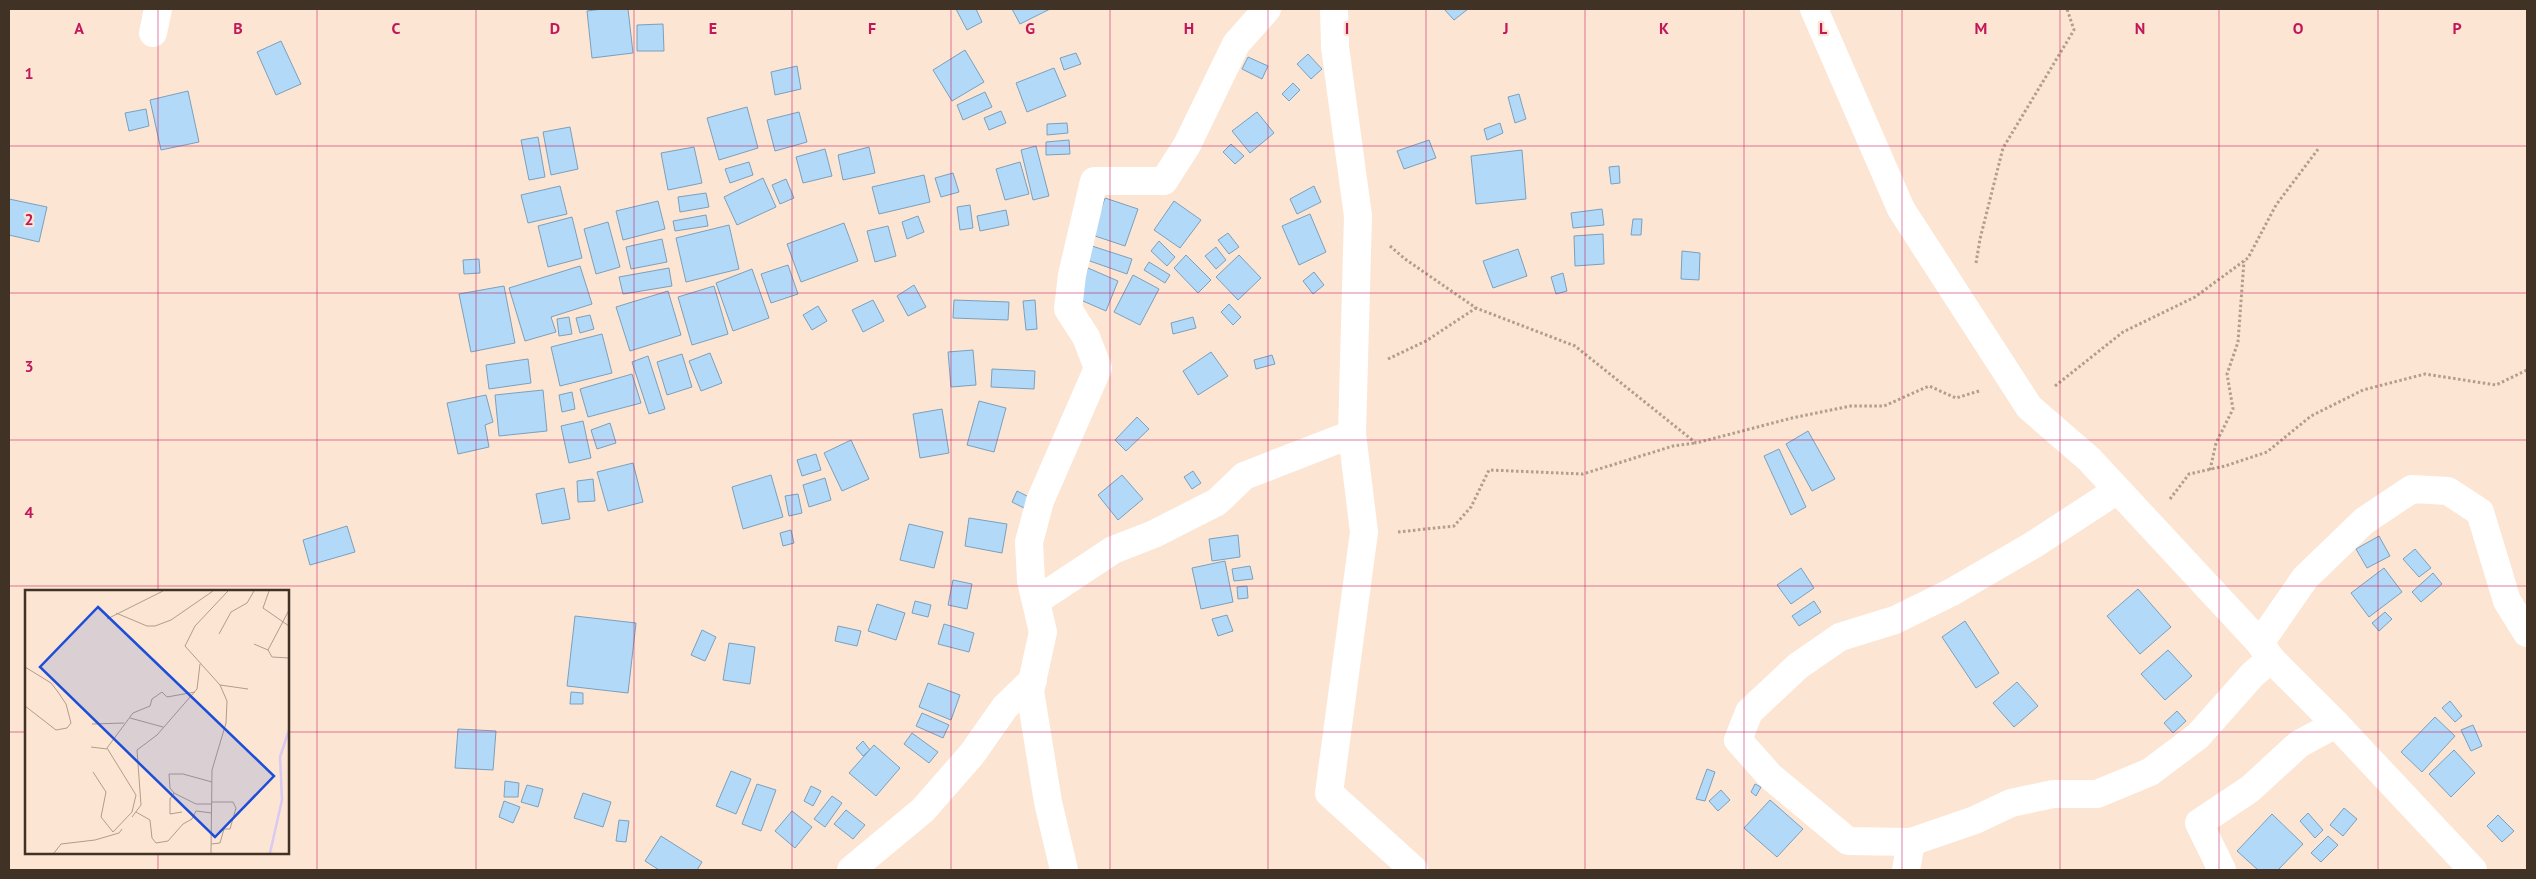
<svg xmlns="http://www.w3.org/2000/svg" width="2536" height="879" viewBox="0 0 2536 879" font-family="'PT Sans',sans-serif">
	<rect width="100%" height="100%" fill="#fce5d2"/>
	<g fill="#b2d9f8" stroke="#7ba0bd">
		<path d="M603,9H628L633,53L592,58L587,11Z"/>
		<path d="M956,9H976L982,22L967,30Z"/>
		<path d="M1012,9H1050L1020,24Z"/>
		<path d="M1444,9H1468L1454,20Z"/>
		<path d="M663,24L664,51H637V25Z"/>
		<path d="M281,41L301,84L276,95L257,52Z"/>
		<path d="M965,50L984,82L952,101L933,70Z"/>
		<path d="M1076,53L1081,64L1064,70L1060,58Z"/>
		<path d="M1308,54L1322,69L1311,79L1297,64Z"/>
		<path d="M1248,57L1268,66L1262,79L1242,69Z"/>
		<path d="M797,66L801,89L775,95L771,72Z"/>
		<path d="M1054,68L1066,96L1027,112L1016,83Z"/>
		<path d="M1293,83L1300,90L1289,101L1282,94Z"/>
		<path d="M188,91L199,142L161,150L150,100Z"/>
		<path d="M985,92L992,107L963,120L957,105Z"/>
		<path d="M1519,94L1526,119L1515,123L1508,97Z"/>
		<path d="M747,107L758,148L719,160L707,118Z"/>
		<path d="M146,109L149,126L129,131L125,113Z"/>
		<path d="M1001,111L1006,123L989,130L984,118Z"/>
		<path d="M799,112L807,142L775,151L767,120Z"/>
		<path d="M1257,112L1274,133L1250,153L1232,131Z"/>
		<path d="M1067,123L1068,133L1047,135V124Z"/>
		<path d="M1500,123L1503,133L1487,140L1484,129Z"/>
		<path d="M570,127L578,169L551,175L543,132Z"/>
		<path d="M538,137L545,177L529,180L521,140Z"/>
		<path d="M1069,140L1070,154L1046,155V142Z"/>
		<path d="M1429,140L1436,158L1404,169L1397,151Z"/>
		<path d="M1231,144L1244,156L1235,164L1223,152Z"/>
		<path d="M1036,146L1049,196L1033,200L1021,150Z"/>
		<path d="M694,147L702,183L668,190L661,153Z"/>
		<path d="M869,147L875,173L843,180L838,155Z"/>
		<path d="M825,149L832,176L803,183L796,157Z"/>
		<path d="M1522,150L1526,199L1476,204L1471,156Z"/>
		<path d="M749,162L753,175L730,183L725,169Z"/>
		<path d="M1020,162L1029,194L1005,200L996,169Z"/>
		<path d="M1619,166L1620,183L1611,184L1609,167Z"/>
		<path d="M953,173L959,192L941,197L935,178Z"/>
		<path d="M924,175L930,202L879,214L872,187Z"/>
		<path d="M763,178L776,207L737,225L724,197Z"/>
		<path d="M786,179L794,198L780,204L772,185Z"/>
		<path d="M560,186L567,214L528,223L521,195Z"/>
		<path d="M1314,186L1321,202L1297,214L1290,199Z"/>
		<path d="M706,193L709,207L680,212L678,197Z"/>
		<path d="M1105,198L1138,209L1125,246L1092,235Z"/>
		<path d="M9,199L47,207L39,242L9,235Z"/>
		<path d="M658,201L665,229L623,240L616,211Z"/>
		<path d="M1174,201L1201,220L1180,248L1154,230Z"/>
		<path d="M970,205L973,228L960,230L957,207Z"/>
		<path d="M1602,209L1604,225L1573,228L1571,213Z"/>
		<path d="M1006,210L1009,225L980,231L977,216Z"/>
		<path d="M1310,214L1326,252L1299,265L1282,226Z"/>
		<path d="M706,215L708,226L675,231L673,221Z"/>
		<path d="M918,216L924,232L907,239L902,222Z"/>
		<path d="M572,217L582,258L548,267L538,226Z"/>
		<path d="M1633,219H1642L1641,235H1631Z"/>
		<path d="M608,222L620,267L596,274L584,229Z"/>
		<path d="M844,223L858,261L801,282L787,244Z"/>
		<path d="M729,225L739,269L686,282L676,238Z"/>
		<path d="M888,226L896,256L875,262L867,231Z"/>
		<path d="M1228,233L1239,247L1229,254L1218,240Z"/>
		<path d="M1603,234L1604,264L1575,266L1574,236Z"/>
		<path d="M662,239L667,262L631,269L626,247Z"/>
		<path d="M1159,241L1175,257L1167,266L1151,251Z"/>
		<path d="M1092,246L1132,259L1127,274L1087,260Z"/>
		<path d="M1216,247L1226,260L1216,269L1205,256Z"/>
		<path d="M1518,249L1527,276L1493,288L1483,261Z"/>
		<path d="M1682,251L1700,253L1699,280L1681,279Z"/>
		<path d="M1186,255L1211,280L1198,293L1174,268Z"/>
		<path d="M1239,255L1261,278L1238,300L1216,277Z"/>
		<path d="M479,259L480,273L464,274L463,260Z"/>
		<path d="M1149,262L1170,275L1165,283L1144,270Z"/>
		<path d="M788,265L798,294L771,303L761,274Z"/>
		<path d="M580,266L592,304L551,317L556,332L525,341L509,288Z"/>
		<path d="M669,268L672,286L623,294L619,277Z"/>
		<path d="M1088,268L1118,281L1106,311L1076,298Z"/>
		<path d="M752,269L769,318L733,331L716,283Z"/>
		<path d="M1314,272L1324,285L1313,294L1303,281Z"/>
		<path d="M1563,273L1567,291L1556,294L1551,277Z"/>
		<path d="M1133,275L1159,289L1140,325L1114,312Z"/>
		<path d="M914,285L926,307L908,316L897,296Z"/>
		<path d="M504,286L515,343L471,352L459,294Z"/>
		<path d="M714,286L728,334L692,345L678,297Z"/>
		<path d="M668,291L681,335L630,351L616,307Z"/>
		<path d="M873,300L884,321L863,332L852,310Z"/>
		<path d="M954,300L1009,302L1008,320L953,318Z"/>
		<path d="M1035,300L1037,329L1026,330L1023,301Z"/>
		<path d="M1229,304L1241,317L1233,325L1221,312Z"/>
		<path d="M818,306L827,321L812,330L803,315Z"/>
		<path d="M590,315L594,329L580,333L576,318Z"/>
		<path d="M569,317L572,334L559,336L557,319Z"/>
		<path d="M1193,317L1196,328L1173,334L1171,323Z"/>
		<path d="M602,334L612,373L560,386L551,347Z"/>
		<path d="M973,350L976,385L951,387L948,352Z"/>
		<path d="M1211,352L1228,376L1198,395L1183,371Z"/>
		<path d="M710,353L722,383L701,391L689,361Z"/>
		<path d="M682,354L692,387L667,395L657,362Z"/>
		<path d="M1272,355L1275,364L1256,369L1254,360Z"/>
		<path d="M648,356L665,409L649,414L632,362Z"/>
		<path d="M528,359L531,383L489,389L486,365Z"/>
		<path d="M992,369L1035,371L1034,389L991,387Z"/>
		<path d="M632,374L641,403L588,417L580,389Z"/>
		<path d="M543,390L547,431L499,436L495,395Z"/>
		<path d="M572,392L575,409L562,412L559,395Z"/>
		<path d="M486,395L493,422L485,425L489,447L458,454L447,403Z"/>
		<path d="M979,401L1006,408L994,452L967,445Z"/>
		<path d="M942,409L949,453L920,458L913,414Z"/>
		<path d="M1137,417L1149,429L1126,451L1115,440Z"/>
		<path d="M583,421L591,458L569,463L561,426Z"/>
		<path d="M610,423L616,443L597,449L591,430Z"/>
		<path d="M1808,431L1835,479L1812,491L1786,444Z"/>
		<path d="M851,440L869,479L842,491L824,453Z"/>
		<path d="M1779,449L1806,507L1791,515L1764,456Z"/>
		<path d="M816,454L821,470L802,476L797,460Z"/>
		<path d="M633,463L643,502L608,511L597,472Z"/>
		<path d="M1193,471L1201,483L1192,489L1184,477Z"/>
		<path d="M771,475L783,517L743,529L732,487Z"/>
		<path d="M1122,475L1143,499L1118,520L1098,495Z"/>
		<path d="M825,478L831,500L809,507L803,485Z"/>
		<path d="M593,479L595,501L578,502L577,481Z"/>
		<path d="M564,488L570,519L542,524L536,494Z"/>
		<path d="M1017,491L1029,497L1024,508L1012,502Z"/>
		<path d="M798,494L802,513L789,516L785,496Z"/>
		<path d="M969,518L1007,524L1002,553L965,546Z"/>
		<path d="M909,524L943,532L934,568L900,560Z"/>
		<path d="M347,526L355,552L310,565L303,540Z"/>
		<path d="M791,530L794,543L783,546L780,533Z"/>
		<path d="M1238,535L1240,557L1212,561L1209,539Z"/>
		<path d="M2379,536L2390,556L2367,568L2356,549Z"/>
		<path d="M2415,549L2431,568L2419,577L2403,559Z"/>
		<path d="M1225,561L1233,602L1201,609L1192,568Z"/>
		<path d="M1250,566L1253,579L1234,581L1232,569Z"/>
		<path d="M1801,568L1814,588L1791,604L1777,585Z"/>
		<path d="M2384,568L2402,592L2369,617L2351,593Z"/>
		<path d="M2433,573L2442,584L2421,602L2412,592Z"/>
		<path d="M953,580L972,584L967,609L948,605Z"/>
		<path d="M1247,586L1248,598L1238,599L1237,587Z"/>
		<path d="M2138,589L2171,627L2140,654L2107,616Z"/>
		<path d="M915,601L931,605L928,617L912,613Z"/>
		<path d="M1814,601L1821,612L1799,626L1792,616Z"/>
		<path d="M877,604L905,613L896,640L868,631Z"/>
		<path d="M2385,612L2392,619L2379,631L2372,623Z"/>
		<path d="M1227,615L1233,631L1218,636L1212,619Z"/>
		<path d="M575,616L636,623L628,693L567,686Z"/>
		<path d="M1965,621L1999,673L1976,688L1942,637Z"/>
		<path d="M944,624L974,633L969,652L938,644Z"/>
		<path d="M838,626L861,631L857,646L835,641Z"/>
		<path d="M702,630L716,637L705,661L691,655Z"/>
		<path d="M729,643L755,647L750,684L723,680Z"/>
		<path d="M2168,650L2192,676L2165,700L2141,674Z"/>
		<path d="M2017,682L2038,706L2014,727L1993,703Z"/>
		<path d="M928,683L960,695L951,720L919,707Z"/>
		<path d="M571,692L583,693V704H570Z"/>
		<path d="M2450,701L2462,716L2455,722L2442,708Z"/>
		<path d="M2177,711L2186,721L2173,733L2164,723Z"/>
		<path d="M922,713L949,725L943,738L916,726Z"/>
		<path d="M2435,717L2455,736L2422,772L2401,752Z"/>
		<path d="M2473,725L2482,746L2471,751L2461,730Z"/>
		<path d="M458,729L496,731L493,770L455,768Z"/>
		<path d="M912,733L938,752L929,763L904,744Z"/>
		<path d="M863,741L870,750L863,756L856,748Z"/>
		<path d="M874,745L900,768L876,796L849,773Z"/>
		<path d="M2454,750L2475,773L2451,797L2429,774Z"/>
		<path d="M1707,769L1715,772L1705,801L1696,799Z"/>
		<path d="M731,771L751,779L736,814L716,806Z"/>
		<path d="M505,781L519,783L518,797H504Z"/>
		<path d="M757,784L776,790L761,831L742,824Z"/>
		<path d="M1755,784L1761,787L1756,796L1751,792Z"/>
		<path d="M527,785L543,789L538,807L521,802Z"/>
		<path d="M811,786L821,791L813,806L804,801Z"/>
		<path d="M1721,790L1730,800L1718,811L1709,801Z"/>
		<path d="M583,793L611,802L603,827L574,818Z"/>
		<path d="M832,796L842,803L825,827L814,819Z"/>
		<path d="M1770,800L1803,829L1777,857L1744,828Z"/>
		<path d="M504,801L520,807L513,823L499,817Z"/>
		<path d="M2344,808L2357,819L2343,836L2330,825Z"/>
		<path d="M846,810L865,825L853,839L834,824Z"/>
		<path d="M792,811L812,827L795,848L775,831Z"/>
		<path d="M2308,813L2323,830L2315,838L2300,821Z"/>
		<path d="M2272,814L2303,844L2278,870H2258L2237,851Z"/>
		<path d="M2498,815L2514,831L2502,842L2487,826Z"/>
		<path d="M619,820L629,821L626,842L616,841Z"/>
		<path d="M661,836L702,862L697,870H659L645,861Z"/>
		<path d="M2328,836L2338,845L2321,862L2311,853Z"/>
	</g>
	<g fill="none" stroke-linecap="round" stroke-linejoin="round">
		<g stroke="#b19e8d" stroke-width="3" stroke-dasharray="2.5 2.5" stroke-linecap="butt">
			<path d="M1390,246L1405,259L1476,308L1575,346L1696,443L1792,418L1851,406H1884L1929,386L1956,398L1979,391"/>
			<path d="M1976,263L1980,239L2003,148L2074,30L2067,9"/>
			<path d="M1388,359L1426,341L1476,308"/>
			<path d="M2055,386L2123,332L2195,297L2248,258L2276,205L2319,148"/>
			<path d="M2210,470L2216,443L2233,409L2227,374L2238,342L2244,261"/>
			<path d="M2170,499L2189,474L2225,466L2267,452L2311,416L2363,390L2425,374L2496,385L2527,370"/>
			<path d="M1398,532L1454,526L1471,507L1489,470L1583,474L1673,446L1695,443"/>
		</g>
		<g stroke="#fff" stroke-width="28">
			<path d="M1334,9L1335,47L1358,216L1352,434L1364,532L1329,793L1414,870"/>
			<path d="M1814,9L1901,209L2029,407L2089,459L2260,643L2271,659L2336,724L2473,870"/>
			<path d="M153,33L158,9"/>
			<path d="M2116,491L2033,545L1952,592L1895,620L1840,637L1798,666L1749,712L1738,740L1770,776L1848,841L1911,842L1975,820L2011,803L2053,794H2097L2150,772L2198,736L2253,674L2271,659"/>
			<path d="M1036,601L1113,550L1154,534L1217,502L1244,476L1352,434"/>
			<path d="M2260,643L2305,578L2364,521L2412,489L2448,491L2480,512L2507,601L2527,633"/>
			<path d="M851,870L923,810L972,754L1005,707L1033,680"/>
			<path d="M1064,870L1048,802L1030,691L1043,632L1031,581L1029,542L1040,501L1098,368L1086,337L1068,309L1072,275L1094,181H1164L1187,145L1236,44L1267,9"/>
			<path d="M1906,870L1911,842"/>
			<path d="M2222,870L2199,823L2250,789L2299,744L2336,724"/>
		</g>
	</g>
	<path fill="none" stroke="#c2185b" stroke-width="1" stroke-opacity="0.55" d="M158,9V592M317,9V870M476,9V870M634,9V870M792,9V870M951,9V870M1110,9V870M1268,9V870M1426,9V870M1585,9V870M1744,9V870M1902,9V870M2060,9V870M2219,9V870M2378,9V870M9,146H2527M9,293H2527M9,440H2527M9,586H2527M9,732H26M288,732H2527M158,853V870"/>
	<g transform="translate(25 590)">
		<rect width="264" height="264" fill="#fce5d2"/>
		<path fill="none" stroke="#d9c9f3" stroke-width="2.5" d="M245,263L257,210L255,167L264,140"/>
		<path fill="none" stroke="#b19d8d" stroke-width="1" d="M244,1L238,18L264,36M91,23L122,36H130L146,30L188,1M82,29L138,1M194,44L206,22L222,13L229,1M229,54L243,60L264,20M243,60L247,67L264,68M0,77L26,93L33,102L41,114L46,133L42,138L31,140L0,116M195,95L223,99M105,128L138,137M67,134L99,133M66,157L82,159M68,182L81,202L76,227L88,242L107,222L111,205L82,158L108,123L125,116L127,109L137,102L142,107L170,102M149,203L145,209V224L157,222M187,214H171L149,203L145,198L144,184H158L187,192M111,222L125,230L127,248L131,253L143,251L158,234L167,229L171,221L187,223M107,227L116,215L112,160L132,145L172,99L175,74M186,254L195,253L199,239H205L211,218L208,212H187M29,263L36,254L70,250L94,243L97,239M186,263L187,180L201,133L202,111L195,95L160,56L170,36L203,1"/>
		<path fill="#1d4ed8" fill-opacity="0.15" stroke="#1d4ed8" stroke-width="2.5" d="M73,17L249,186L190,247L15,77Z"/>
		<rect width="264" height="264" fill="none" stroke="#403225" stroke-width="2.5"/>
	</g>
	<g font-size="16" text-anchor="middle" font-weight="bold" fill="#c2185b" stroke="#fce5d2" stroke-width="4.5" stroke-linejoin="round" paint-order="stroke">
		<text x="79" y="34">A</text>
		<text x="238" y="34">B</text>
		<text x="396" y="34">C</text>
		<text x="555" y="34">D</text>
		<text x="713" y="34">E</text>
		<text x="872" y="34">F</text>
		<text x="1030" y="34">G</text>
		<text x="1189" y="34">H</text>
		<text x="1347" y="34">I</text>
		<text x="1506" y="34">J</text>
		<text x="1664" y="34">K</text>
		<text x="1823" y="34">L</text>
		<text x="1981" y="34">M</text>
		<text x="2140" y="34">N</text>
		<text x="2298" y="34">O</text>
		<text x="2457" y="34">P</text>
		<text x="29" y="79">1</text>
		<text x="29" y="225">2</text>
		<text x="29" y="372">3</text>
		<text x="29" y="518">4</text>
	</g>
	<rect width="2536" height="879" fill="none" stroke="#403225" stroke-width="20"/>
</svg>
